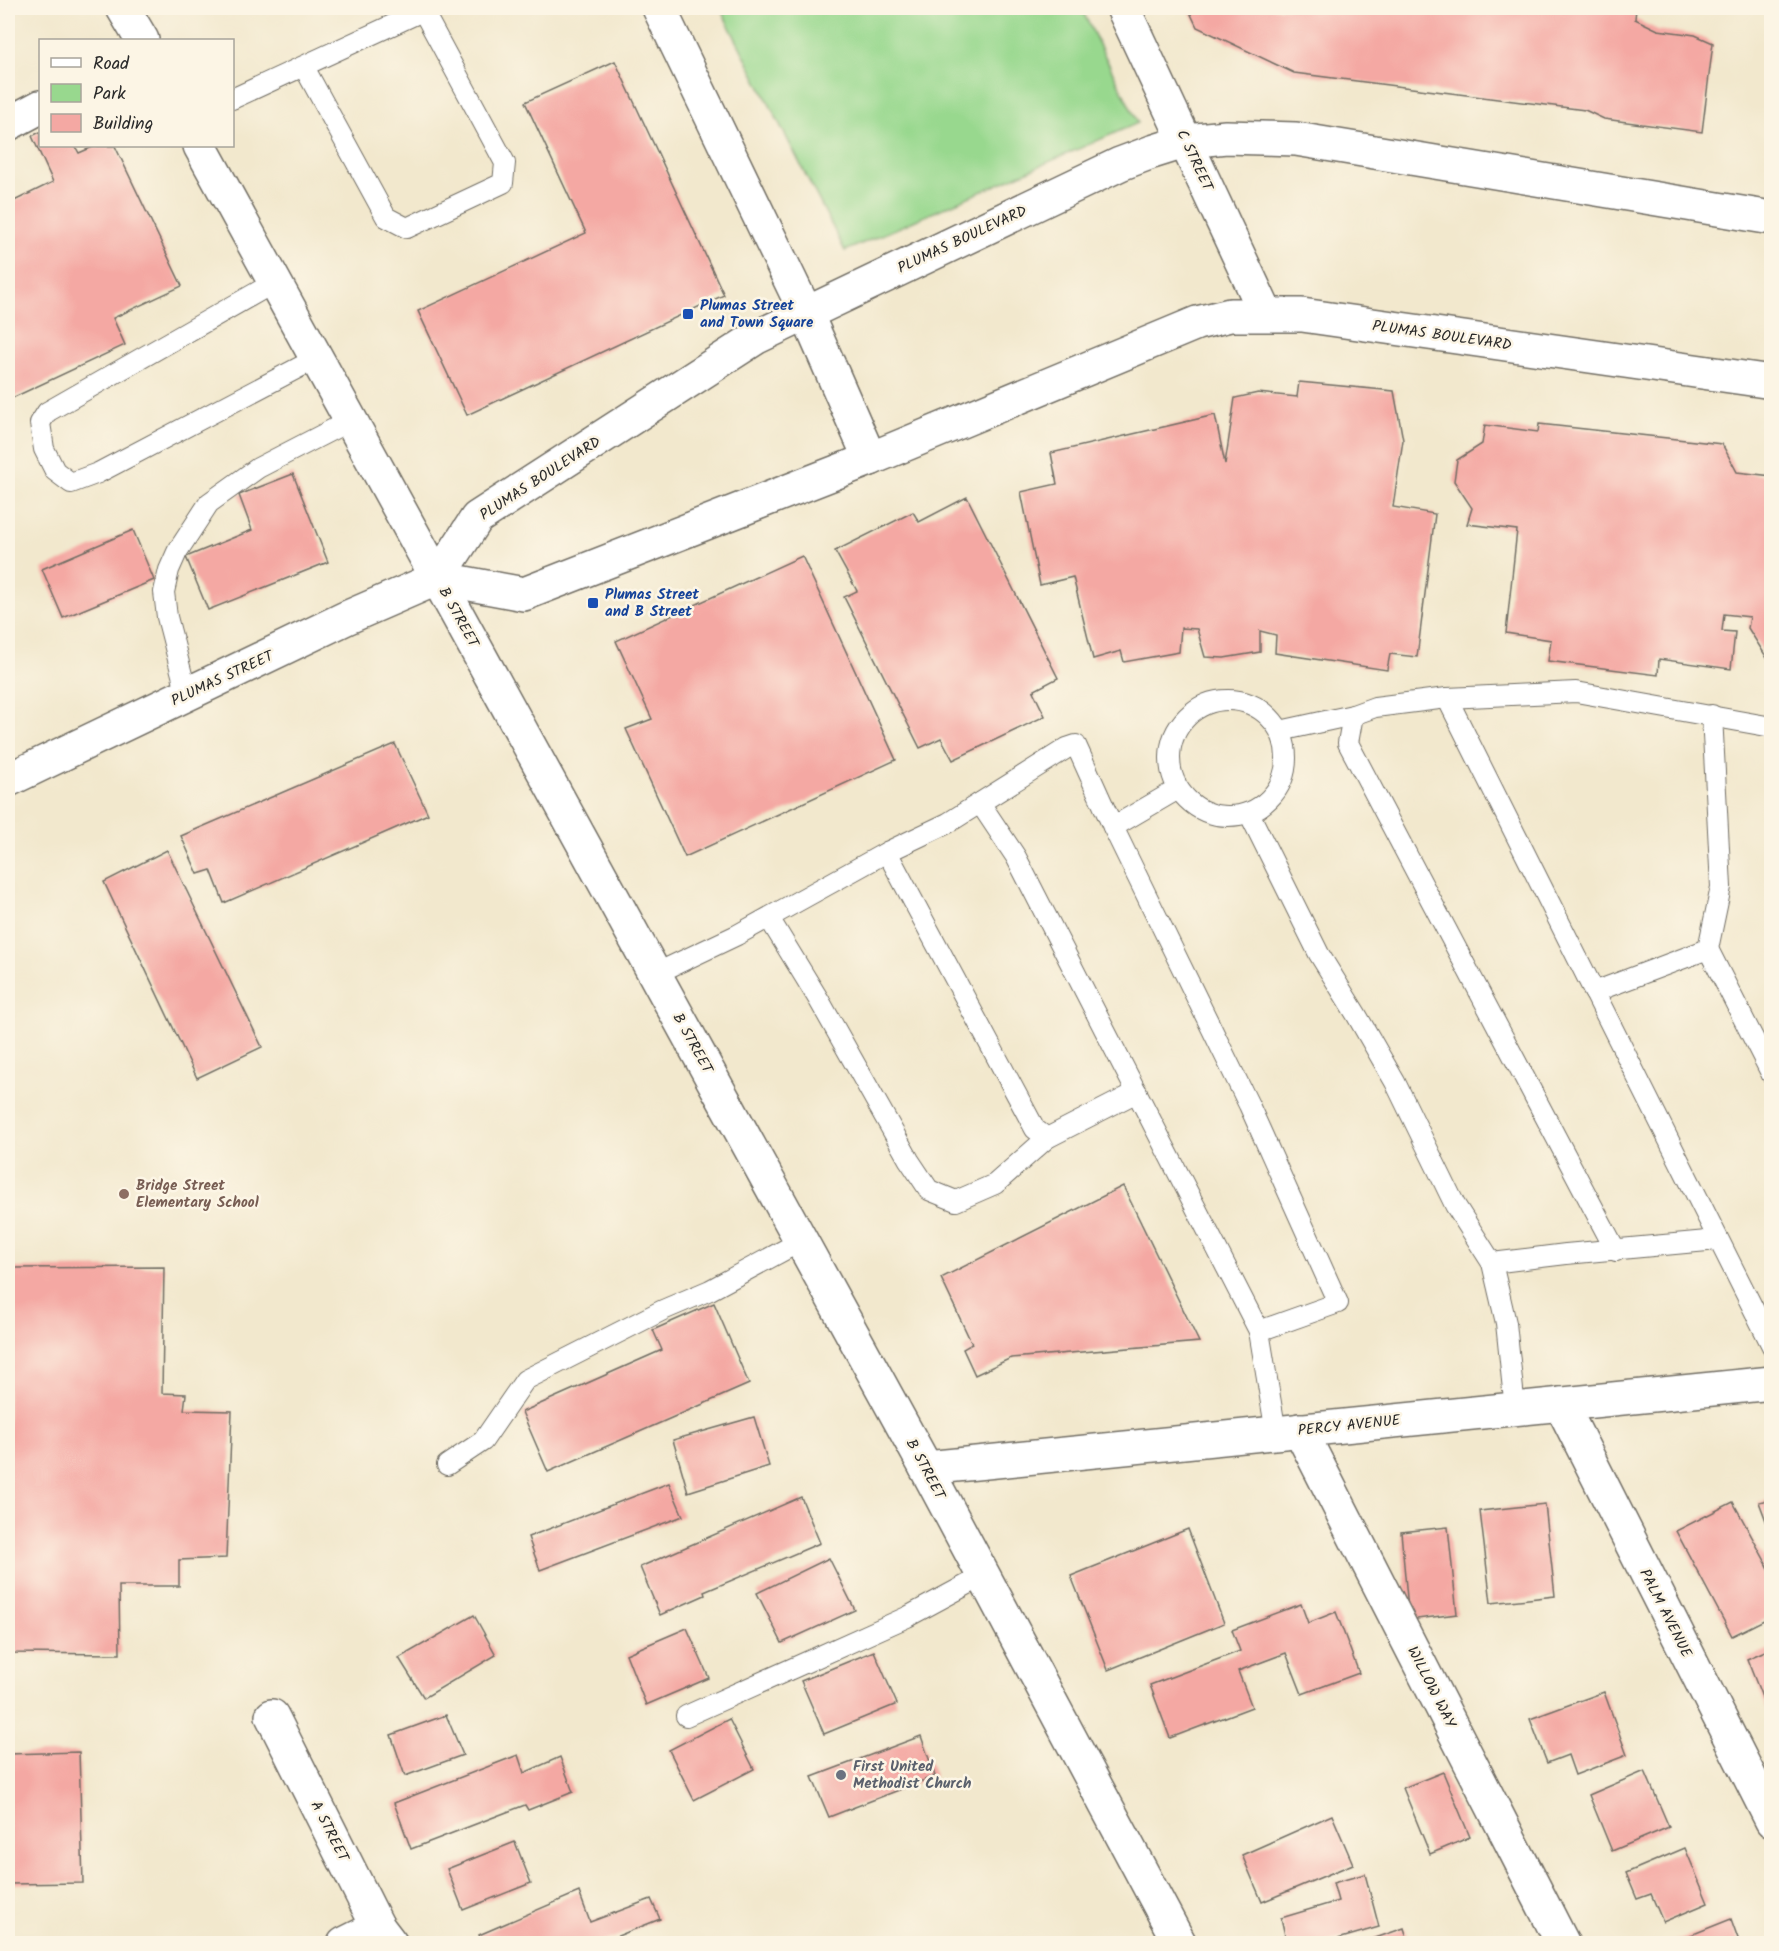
<svg xmlns="http://www.w3.org/2000/svg" width="1779" height="1951" viewBox="0 0 1779 1951" font-family="Kalam,sans-serif">
	<rect width="100%" height="100%" fill="#fcf5e5"/>
	<filter id="ink" filterUnits="userSpaceOnUse"><feTurbulence type="fractalNoise" baseFrequency=".0167" numOctaves="2"/><feDisplacementMap in="SourceGraphic" scale="12" xChannelSelector="R" yChannelSelector="G"/><feConvolveMatrix kernelMatrix="1 2 1 2 8 2 1 2 1" color-interpolation-filters="sRGB"/></filter>
	<filter id="wash" filterUnits="userSpaceOnUse"><feTurbulence type="fractalNoise" baseFrequency=".008" numOctaves="4" result="noise"/><feDisplacementMap in="SourceGraphic" scale="24" xChannelSelector="R" yChannelSelector="G"/><feGaussianBlur stdDeviation="1.35" result="paint"/><feColorMatrix in="noise" values="0 0 0 0 0 0 0 0 0 0 0 0 0 0 0 0 0 1.4 0 .05"/><feComposite in="paint" operator="in"/></filter>
	<g filter="url(#wash)">
		<rect width="100%" height="100%" fill="#f2e8cd"/>
		<path fill="#98d88e" stroke="#62825c" stroke-width="1.5" d="M720,8H1081L1138,123L845,251Z"/>
		<g id="blocks">
			<g fill="#f4a8a3">
				<path d="M1188,8H1636L1635,19L1658,30L1695,35L1713,43L1702,132L1604,119L1585,110L1294,73L1197,27Z"/>
				<path d="M615,61L724,295L467,415L418,311L586,233L525,102Z"/>
				<path d="M40,132V146H75L79,153L95,146H115L182,286L113,318L125,345L8,400V204L53,182L32,136Z"/>
				<path d="M1299,382L1394,391L1403,440L1393,507L1435,514L1417,657L1390,654L1387,670L1275,653L1276,635L1260,631V652L1224,658L1205,657L1197,629L1181,628L1179,652L1124,662L1121,651L1093,659L1073,577L1040,585L1021,492L1057,484L1051,453L1215,415L1225,464L1235,398L1258,393L1297,397Z"/>
				<path d="M1539,424L1722,444L1737,472L1772,476V666L1748,628L1750,617L1724,614L1722,631L1735,632L1731,669L1659,659L1658,675L1548,661L1551,640L1506,633L1517,530L1467,524L1472,508L1454,481L1457,460L1482,444L1485,425L1538,432Z"/>
				<path d="M293,474L328,562L208,610L186,557L252,530L239,495Z"/>
				<path d="M967,497L1058,678L1033,691L1045,716L953,760L941,738L920,748L844,597L857,591L835,551L913,512L919,522Z"/>
				<path d="M133,530L154,580L63,618L42,569Z"/>
				<path d="M802,556L896,760L685,857L626,729L652,719L616,641Z"/>
				<path d="M395,744L428,814L224,903L211,870L198,874L181,836Z"/>
				<path d="M167,850L262,1047L197,1078L104,882Z"/>
				<path d="M1123,1186L1199,1342L1011,1358L975,1375L963,1349L972,1344L941,1278Z"/>
				<path d="M164,1267L162,1393L186,1394L184,1410L232,1411L226,1558L179,1560V1586H119L120,1654L8,1653V1268Z"/>
				<path d="M714,1303L749,1384L548,1472L522,1412L662,1350L653,1330Z"/>
				<path d="M754,1417L769,1466L688,1492L673,1440Z"/>
				<path d="M669,1483L683,1516L540,1570L528,1537Z"/>
				<path d="M801,1497L820,1543L704,1592L705,1595L660,1615L640,1567Z"/>
				<path d="M1772,1499V1534H1771L1759,1502Z"/>
				<path d="M1733,1502L1772,1574V1616L1732,1636L1676,1531Z"/>
				<path d="M1545,1504L1555,1596L1491,1603L1480,1511Z"/>
				<path d="M1448,1527L1457,1614L1409,1620L1401,1532Z"/>
				<path d="M1188,1529L1224,1623L1108,1670L1071,1576Z"/>
				<path d="M829,1558L855,1610L782,1643L757,1593Z"/>
				<path d="M1301,1604L1308,1623L1336,1612L1359,1673L1302,1694L1286,1653L1238,1671L1252,1707L1170,1738L1150,1685L1240,1651L1232,1630Z"/>
				<path d="M474,1615L496,1655L424,1698L399,1658Z"/>
				<path d="M687,1628L709,1678L646,1705L626,1654Z"/>
				<path d="M1772,1648V1720H1771L1747,1659Z"/>
				<path d="M874,1651L897,1704L824,1734L801,1681Z"/>
				<path d="M1604,1692L1627,1755L1575,1775L1568,1755L1547,1763L1530,1719Z"/>
				<path d="M446,1715L463,1755L405,1776L391,1735Z"/>
				<path d="M729,1719L754,1769L694,1800L669,1750Z"/>
				<path d="M921,1736L935,1776L829,1817L812,1777Z"/>
				<path d="M79,1752L83,1883L8,1884V1754Z"/>
				<path d="M518,1755L524,1773L560,1757L573,1792L528,1810L525,1805L411,1849L394,1803Z"/>
				<path d="M1645,1771L1669,1827L1612,1851L1589,1795Z"/>
				<path d="M1443,1772L1470,1837L1430,1854L1403,1788Z"/>
				<path d="M1332,1815L1353,1864L1262,1902L1242,1855Z"/>
				<path d="M515,1842L531,1883L463,1910L447,1869Z"/>
				<path d="M1685,1848L1708,1903L1663,1922L1651,1894L1637,1899L1626,1873Z"/>
				<path d="M1365,1874L1379,1927L1321,1944H1287L1281,1918L1338,1901L1333,1883Z"/>
				<path d="M579,1892L590,1922L651,1899L660,1919L598,1944H483L479,1935Z"/>
				<path d="M1731,1919L1740,1944H1671V1943Z"/>
				<path d="M1404,1928L1409,1944H1361V1943Z"/>
			</g>
		</g>
	</g>
	<g filter="url(#ink)">
		<use href="#blocks" fill-opacity="0" stroke="#716d64" stroke-width="1.5"/>
		<g fill="none" stroke-linecap="round" stroke-linejoin="round">
			<g stroke="#716d64" stroke-width="22">
				<g id="service">
					<path d="M304,67L386,217L407,228L503,183L505,163L423,11"/>
					<path d="M232,99L429,8"/>
					<path d="M275,282L47,412L40,423L44,449L55,471L71,483L98,473L317,358"/>
					<path d="M187,694L167,617L164,592L169,570L177,552L209,503L258,468L351,420"/>
					<path d="M1447,698L1772,1346"/>
					<circle cx="1228" cy="758" r="58"/>
					<path d="M1280,731L1353,715"/>
					<path d="M980,803L1016,857L1259,1331"/>
					<path d="M1249,813L1319,954L1356,1014L1395,1082L1455,1205L1492,1263L1506,1323L1515,1409"/>
					<path d="M1113,827L1249,1105L1338,1303L1259,1331L1276,1433"/>
					<path d="M887,852L1035,1129L1047,1138L1137,1092"/>
					<path d="M769,918L819,1000L909,1160L929,1190L956,1201L995,1184L1047,1138"/>
					<path d="M1708,949L1772,1075"/>
					<path d="M655,974L737,935L887,852L948,823L1067,748L1076,745L1113,827L1178,789"/>
					<path d="M1594,992L1708,949L1721,887L1712,715"/>
					<path d="M1616,1251L1348,743L1353,715L1375,707L1447,698L1576,692L1772,727"/>
					<path d="M1492,1263L1566,1254L1718,1240"/>
					<path d="M447,1465L483,1441L525,1380L663,1310L710,1290L801,1241"/>
					<path d="M686,1716L907,1617L983,1576"/>
				</g>
			</g>
			<g stroke="#716d64" stroke-width="36">
				<g id="minor">
					<path d="M659,8L806,313L870,459"/>
					<path d="M1123,8L1266,314"/>
					<path d="M8,124L40,107"/>
					<path d="M1561,1404L1772,1821"/>
					<path d="M1300,1430L1563,1944"/>
					<path d="M926,1468L1772,1383"/>
					<path d="M272,1716L378,1927L391,1944"/>
					<path d="M344,1944L378,1927"/>
				</g>
			</g>
			<g stroke="#716d64" stroke-width="36">
				<g id="tertiary">
					<path d="M123,8L142,40"/>
					<path d="M200,146L926,1468L1180,1944"/>
					<path d="M438,578L477,518L757,337L1120,164L1152,152L1187,141L1226,137L1296,139L1772,218"/>
					<path d="M438,578L524,594L870,459L1197,323L1230,315H1302L1772,382"/>
					<path d="M8,780L346,618L438,578"/>
				</g>
			</g>
			<use href="#service" stroke="#fff" stroke-width="20"/>
			<use href="#minor" stroke="#fff" stroke-width="33"/>
			<use href="#tertiary" stroke="#fff" stroke-width="33"/>
		</g>
	</g>
	<g fill="#1a4fb4" stroke="#fcf5e5" stroke-width="2">
		<rect x="682" y="308" width="12" height="12" rx="3"/>
		<rect x="587" y="597" width="12" height="12" rx="3"/>
	</g>
	<circle fill="#8d6e63" stroke="#fcf5e5" stroke-width="2" cx="124" cy="1194" r="6"/>
	<circle fill="#6b7280" stroke="#fcf5e5" stroke-width="2" cx="841" cy="1775" r="6"/>
	<g text-anchor="middle" stroke-width="5" stroke-linejoin="round" paint-order="stroke">
		<g font-size="15" fill="#2b2b2b" stroke="#fcf5e5">
			<text transform="translate(1195 160) rotate(65)" y="5">C STREET</text>
			<text transform="translate(962 239) rotate(-25)" y="5">PLUMAS BOULEVARD</text>
			<text transform="translate(1442 335) rotate(8)" y="5">PLUMAS BOULEVARD</text>
			<text transform="translate(540 478) rotate(-33)" y="5">PLUMAS BOULEVARD</text>
			<text transform="translate(459 617) rotate(61)" y="5">B STREET</text>
			<text transform="translate(222 678) rotate(-25)" y="5">PLUMAS STREET</text>
			<text transform="translate(693 1043) rotate(61)" y="5">B STREET</text>
			<text transform="translate(1349 1425) rotate(-6)" y="5">PERCY AVENUE</text>
			<text transform="translate(926 1469) rotate(62)" y="5">B STREET</text>
			<text transform="translate(1666 1613) rotate(63)" y="5">PALM AVENUE</text>
			<text transform="translate(1432 1687) rotate(63)" y="5">WILLOW WAY</text>
			<text transform="translate(330 1831) rotate(63)" y="5">A STREET</text>
		</g>
		<g font-size="15" font-weight="bold" fill="#164399" stroke="#fcf5e5" text-anchor="start">
			<text x="700" y="310">Plumas Street<tspan x="700" dy="17">and Town Square</tspan></text>
			<text x="605" y="599">Plumas Street<tspan x="605" dy="17">and B Street</tspan></text>
		</g>
		<g font-size="15" font-weight="bold" fill="#785e54" stroke="#fcf5e5" text-anchor="start">
			<text x="136" y="1190">Bridge Street<tspan x="136" dy="17">Elementary School</tspan></text>
		</g>
		<g font-size="15" font-weight="bold" fill="#5b616d" stroke="#fcf5e5" text-anchor="start">
			<text x="853" y="1771">First United<tspan x="853" dy="17">Methodist Church</tspan></text>
		</g>
	</g>
	<rect width="1779" height="1951" fill="none" stroke="#fcf5e5" stroke-width="30"/>
	<rect x="39" y="39" width="195" height="108" fill="#fcf5e5" stroke="#a8a49b" stroke-width="1.5"/>
	<rect x="51" y="58" width="30" height="9" fill="#ffffff" stroke="#a8a49b" stroke-width="1.5"/>
	<text x="93" y="69" font-size="18" fill="#2b2b2b">Road</text>
	<rect x="51" y="84" width="30" height="18" fill="#98d88e" stroke="#a8a49b" stroke-width="1.5"/>
	<text x="93" y="99" font-size="18" fill="#2b2b2b">Park</text>
	<rect x="51" y="114" width="30" height="18" fill="#f4a8a3" stroke="#a8a49b" stroke-width="1.5"/>
	<text x="93" y="129" font-size="18" fill="#2b2b2b">Building</text>
</svg>
